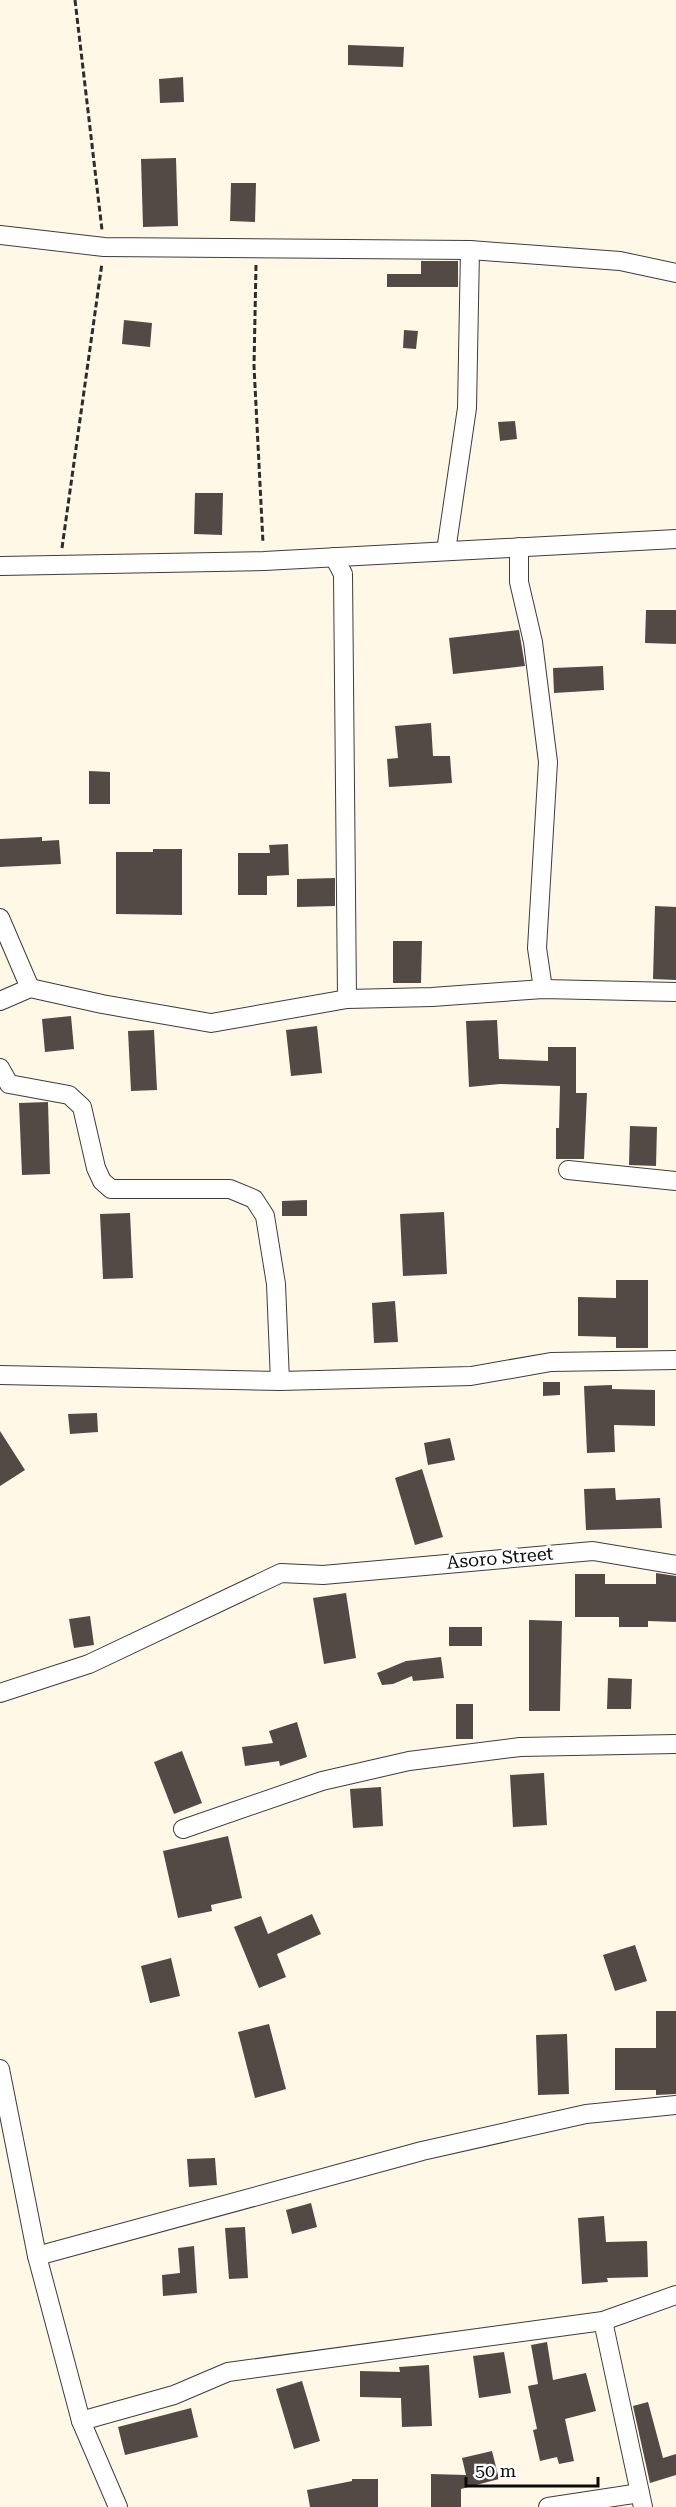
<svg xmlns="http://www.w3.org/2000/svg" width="676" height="2507" viewBox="0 0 676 2507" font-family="'Roboto Serif',serif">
	<rect width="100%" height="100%" fill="#fff8e7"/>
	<g fill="#534a46">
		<path d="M348,45L404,47L403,67L348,65Z"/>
		<path d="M183,77L184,102L160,103L159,79Z"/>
		<path d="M176,158L178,226L143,227L141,159Z"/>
		<path d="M231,183H256L255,222L230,221Z"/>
		<path d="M421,261H458V287H387V274H421Z"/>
		<path d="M124,320L152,323L150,347L122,344Z"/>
		<path d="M404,330L418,331L416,349L403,348Z"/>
		<path d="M515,421L517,439L500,441L498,422Z"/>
		<path d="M195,493H223L222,535L194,534Z"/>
		<path d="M646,610H676V644L645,643Z"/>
		<path d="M519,630L525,666L453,674L449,638Z"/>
		<path d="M603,666L604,690L554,693L553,668Z"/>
		<path d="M431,723L433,756H450L452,783L389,787L387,759L398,758L395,726Z"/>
		<path d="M89,771L110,772V804H89Z"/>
		<path d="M42,837V841L59,840L61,864L0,867V839Z"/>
		<path d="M288,844L289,875L267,876V895H238V853H270L269,845Z"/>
		<path d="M153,849H182V915L116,914V852H153Z"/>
		<path d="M335,878V906L297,907V879Z"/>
		<path d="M655,906L676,907V980L653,979Z"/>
		<path d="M393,941H422L421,983H393Z"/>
		<path d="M71,1016L74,1049L45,1052L42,1019Z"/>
		<path d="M497,1020L499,1059L548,1061V1047H576V1093H587L584,1159H556V1128H559L560,1086L500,1084L469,1087L466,1021Z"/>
		<path d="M317,1026L322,1073L291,1076L286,1030Z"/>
		<path d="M154,1030L157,1090L131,1091L128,1031Z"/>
		<path d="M48,1102L50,1174L22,1175L19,1103Z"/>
		<path d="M630,1126L657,1127L656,1166L629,1165Z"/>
		<path d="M307,1200V1216H282V1201Z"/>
		<path d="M444,1212L447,1274L403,1276L400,1214Z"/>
		<path d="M130,1213L133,1278L103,1279L100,1214Z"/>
		<path d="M616,1280H648V1348H616V1337L578,1336V1297L616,1298Z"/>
		<path d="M395,1301L398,1342L374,1343L372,1303Z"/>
		<path d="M543,1382H560V1395L543,1396Z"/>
		<path d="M612,1385V1389L655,1390V1426L614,1425L615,1452L587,1453L584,1386Z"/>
		<path d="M97,1413L98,1432L70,1434L68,1414Z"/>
		<path d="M0,1431L25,1470L0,1486Z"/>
		<path d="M450,1438L455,1460L428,1465L424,1443Z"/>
		<path d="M422,1469L443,1537L415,1545L395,1478Z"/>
		<path d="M615,1488L616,1500L660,1498L662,1528L586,1530L584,1489Z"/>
		<path d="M656,1573L676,1576V1622L648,1621V1627H619V1617H575V1574H605V1584H656Z"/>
		<path d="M346,1593L356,1658L324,1664L313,1598Z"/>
		<path d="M90,1616L94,1645L74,1648L69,1619Z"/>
		<path d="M529,1620L562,1621L560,1711H529Z"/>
		<rect x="449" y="1627" width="33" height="19"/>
		<path d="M441,1657L444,1678L413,1681L412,1676L393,1684L382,1685L377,1673L406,1661Z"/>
		<path d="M608,1678L632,1679L631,1709H607Z"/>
		<rect x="456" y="1704" width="17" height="35"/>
		<path d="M297,1722L307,1757L280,1766L279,1761L245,1766L242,1747L273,1743L269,1731Z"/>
		<path d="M182,1751L202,1803L174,1814L154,1762Z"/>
		<path d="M544,1773L547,1825L513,1827L510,1775Z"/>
		<path d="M381,1787L383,1826L353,1828L350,1789Z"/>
		<path d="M228,1836L242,1898L211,1905L212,1911L178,1918L163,1851Z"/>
		<path d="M312,1914L321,1934L277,1954L286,1977L259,1988L234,1927L261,1916L268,1934Z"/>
		<path d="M635,1945L647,1981L615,1991L603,1955Z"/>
		<path d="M171,1958L180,1996L150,2003L141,1966Z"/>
		<path d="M656,2011H676V2094L656,2095V2090H615V2048H656Z"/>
		<path d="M269,2024L286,2089L255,2098L238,2032Z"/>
		<path d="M567,2034L569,2094L538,2095L536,2035Z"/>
		<path d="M215,2158L217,2185L189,2187L187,2159Z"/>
		<path d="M311,2203L317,2227L292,2234L286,2210Z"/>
		<path d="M604,2216L606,2242L647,2241L648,2277L607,2278L608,2282L582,2284L578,2218Z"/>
		<path d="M245,2227L248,2278L229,2279L225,2228Z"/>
		<path d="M194,2246L197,2293L163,2296L162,2275L180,2273L178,2248Z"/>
		<path d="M547,2342L553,2380L586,2373L596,2411L565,2419L574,2461L559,2464L557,2457L540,2461L533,2430L537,2429L528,2386L538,2384L531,2345Z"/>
		<path d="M504,2352L511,2393L479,2398L473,2356Z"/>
		<path d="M429,2365L432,2426L402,2427L401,2398L360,2397V2371L400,2372L399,2367Z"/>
		<path d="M302,2381L320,2441L294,2449L276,2389Z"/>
		<path d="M648,2402L663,2458L676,2454V2475L650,2483L633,2406Z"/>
		<path d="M191,2408L198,2437L125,2455L118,2427Z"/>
		<path d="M492,2451L499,2479L461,2489V2507H431V2474L466,2475L462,2458Z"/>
		<path d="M352,2479H378V2507H310L307,2490L352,2481Z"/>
	</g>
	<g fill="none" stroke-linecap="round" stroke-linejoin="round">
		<g stroke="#3d3d3d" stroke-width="20">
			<g id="minor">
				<path d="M0,235L104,247L470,250L620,261L676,273"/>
				<path d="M519,547V582L533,642L548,762L537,948L543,989"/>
				<path d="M446,551L467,408L470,250"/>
				<path d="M334,557L343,574L347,999"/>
				<path d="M0,566L264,561L676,539"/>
				<path d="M0,918L30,988"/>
				<path d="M0,1001L30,988L102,1004L211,1023L347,999L432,997L543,989L676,992"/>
				<path d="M0,1068L9,1084L69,1095L82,1107L96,1168L102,1181L111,1189H230L254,1199L265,1216L276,1284L280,1381"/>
				<path d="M568,1170L676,1181"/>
				<path d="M0,1375L280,1381L471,1376L551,1362L676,1360"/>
				<path d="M0,1693L89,1664L281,1573L323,1575L593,1551L676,1565"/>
				<path d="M183,1829L322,1781L409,1761L520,1747L676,1744"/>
				<path d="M0,2069L37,2256L81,2421L118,2507"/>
				<path d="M37,2256L422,2151L586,2114L676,2105"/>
				<path d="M603,2321L643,2507"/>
				<path d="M81,2421L174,2395L228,2372L603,2321L676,2295"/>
				<path d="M548,2507L640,2493"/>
			</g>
		</g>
		<g stroke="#2c2c2c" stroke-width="3" stroke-dasharray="6 3" stroke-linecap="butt">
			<path d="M75,0L102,230"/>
			<path d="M256,265L254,366L263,543"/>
			<path d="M62,548L102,263"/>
		</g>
		<use href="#minor" stroke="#fff" stroke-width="18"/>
	</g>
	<g text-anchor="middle" stroke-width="6" stroke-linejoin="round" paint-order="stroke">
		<g font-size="18" fill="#0a0a0a" stroke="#fff">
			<text transform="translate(500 1558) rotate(-5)" y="6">Asoro Street</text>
		</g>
	</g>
	<path d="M466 2477v9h132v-9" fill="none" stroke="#0a0a0a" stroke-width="3"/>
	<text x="475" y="2477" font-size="18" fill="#0a0a0a" stroke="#ffffff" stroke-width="4.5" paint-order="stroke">50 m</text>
</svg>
